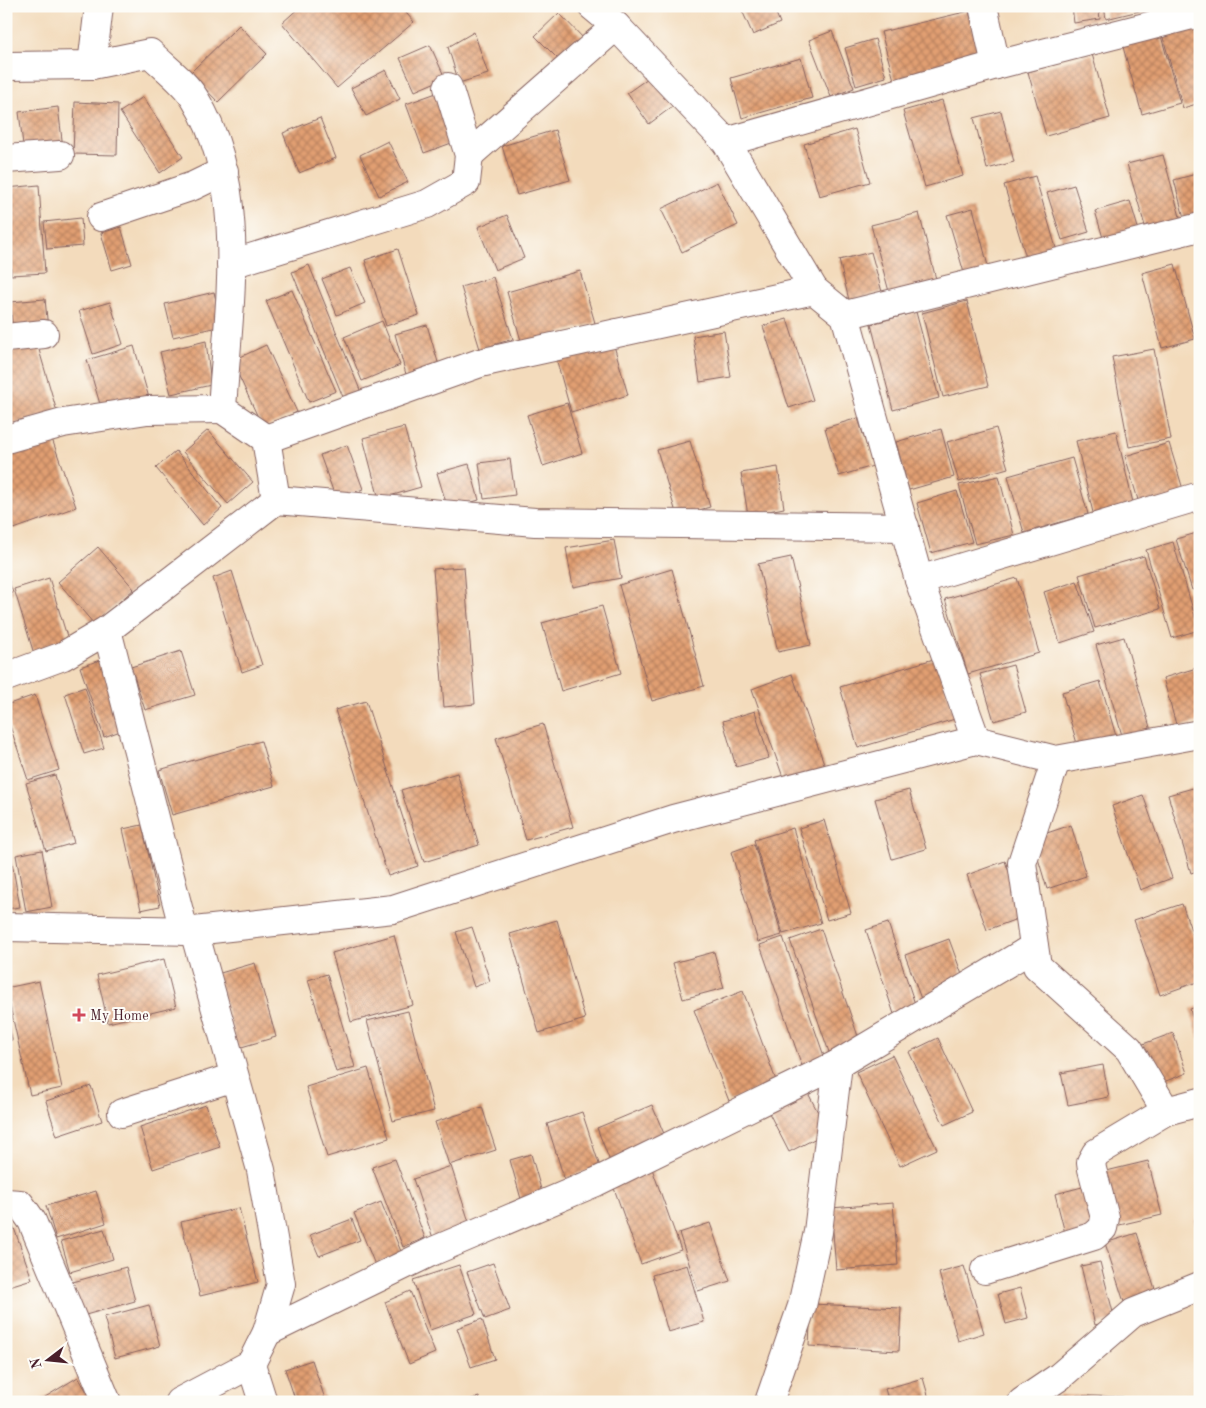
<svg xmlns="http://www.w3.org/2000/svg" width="1206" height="1408" viewBox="0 0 1206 1408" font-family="'Old Standard TT',serif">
	<defs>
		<pattern id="building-cross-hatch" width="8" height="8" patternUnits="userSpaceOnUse" patternTransform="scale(1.25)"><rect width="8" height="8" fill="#e19f72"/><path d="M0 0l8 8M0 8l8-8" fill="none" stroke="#b8815e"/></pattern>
	</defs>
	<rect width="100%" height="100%" fill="#fdfcf7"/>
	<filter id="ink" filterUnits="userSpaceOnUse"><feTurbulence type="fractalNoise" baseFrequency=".02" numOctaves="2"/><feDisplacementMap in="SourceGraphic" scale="10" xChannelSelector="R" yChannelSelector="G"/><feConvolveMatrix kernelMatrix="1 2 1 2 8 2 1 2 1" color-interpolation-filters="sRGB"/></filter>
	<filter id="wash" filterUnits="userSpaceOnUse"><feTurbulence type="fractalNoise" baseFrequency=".0096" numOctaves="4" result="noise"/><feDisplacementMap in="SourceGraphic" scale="20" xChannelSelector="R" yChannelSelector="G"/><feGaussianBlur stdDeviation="1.12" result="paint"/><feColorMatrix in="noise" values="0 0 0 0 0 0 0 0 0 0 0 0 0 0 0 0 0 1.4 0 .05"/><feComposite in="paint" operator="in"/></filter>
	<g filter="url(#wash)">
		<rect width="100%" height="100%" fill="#f3dbbc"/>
		<g id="blocks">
			<g fill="url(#building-cross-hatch)">
				<path d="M301,6H400L414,22L337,88L282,23Z"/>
				<path d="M740,6H773L780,23L753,35Z"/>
				<path d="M1072,6H1098L1100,19L1074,23Z"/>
				<path d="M1104,6H1156V7L1106,19Z"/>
				<path d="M969,11L981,59L894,80L881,32Z"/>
				<path d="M559,13L587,42L564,65L535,36Z"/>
				<path d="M1200,15V103L1183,108L1160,27Z"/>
				<path d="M239,25L267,54L218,102L190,73Z"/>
				<path d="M1159,29L1180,103L1142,114L1121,40Z"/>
				<path d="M832,31L854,88L831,97L809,40Z"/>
				<path d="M474,32L488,74L459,83L448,47Z"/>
				<path d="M875,39L886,77L856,86L845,48Z"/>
				<path d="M430,45L445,78L415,91L400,58Z"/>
				<path d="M1092,54L1110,118L1046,136L1028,72Z"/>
				<path d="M801,58L812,98L742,118L731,78Z"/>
				<path d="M386,70L400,99L366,116L351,88Z"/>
				<path d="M651,76L673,106L649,124L627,93Z"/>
				<path d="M439,92L457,141L424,153L406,104Z"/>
				<path d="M143,97L183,157L160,173L120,112Z"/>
				<path d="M942,100L963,176L925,187L903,111Z"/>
				<path d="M75,102L118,104L117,155L73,154Z"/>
				<path d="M58,107L63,148L24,153L19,112Z"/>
				<path d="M1001,111L1014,162L987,169L974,118Z"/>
				<path d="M320,118L336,158L299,173L283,133Z"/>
				<path d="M855,129L870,182L819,196L804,144Z"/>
				<path d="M555,130L570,180L517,195L502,146Z"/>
				<path d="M388,141L408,182L379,196L360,155Z"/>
				<path d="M1163,155L1182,224L1147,233L1127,164Z"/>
				<path d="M1196,174L1200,187V225L1187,229L1174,180Z"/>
				<path d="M1035,176L1058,255L1028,264L1004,185Z"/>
				<path d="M717,182L738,225L682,252L661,209Z"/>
				<path d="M39,185L45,273L11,275L6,188Z"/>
				<path d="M1074,185L1089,232L1062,240L1047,193Z"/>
				<path d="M1130,201L1141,238L1106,248L1095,211Z"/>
				<path d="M973,208L989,270L965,276L947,215Z"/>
				<path d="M919,213L938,287L891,299L871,225Z"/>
				<path d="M507,215L524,258L495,270L478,227Z"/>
				<path d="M81,218L83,246L47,249L44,222Z"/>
				<path d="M121,227L132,264L112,270L101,233Z"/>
				<path d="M398,249L419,315L386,326L365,260Z"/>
				<path d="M871,252L882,292L849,300L839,260Z"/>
				<path d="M1175,264L1195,339L1162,348L1142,273Z"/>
				<path d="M309,265L362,395L345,402L292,272Z"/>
				<path d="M350,268L365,303L337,315L322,279Z"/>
				<path d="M580,271L595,323L522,344L507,292Z"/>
				<path d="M493,277L513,339L480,349L461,287Z"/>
				<path d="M292,290L336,391L309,402L266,301Z"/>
				<path d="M214,292L222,326L173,337L165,304Z"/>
				<path d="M45,299L48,329L13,332L10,302Z"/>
				<path d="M967,301L988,386L943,397L922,313Z"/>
				<path d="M110,302L123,344L93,354L79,311Z"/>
				<path d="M916,312L939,398L893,410L871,324Z"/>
				<path d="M787,319L813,400L789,408L763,326Z"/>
				<path d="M382,321L400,365L362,381L344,337Z"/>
				<path d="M427,325L440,369L407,378L395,334Z"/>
				<path d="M724,331L731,377L700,382L693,336Z"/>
				<path d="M206,341L211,385L171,394L160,352Z"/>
				<path d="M613,342L628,395L571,412L556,358Z"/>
				<path d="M37,343L57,412L7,426L6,352Z"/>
				<path d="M266,345L297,412L263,428L232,361Z"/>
				<path d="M134,346L149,398L102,411L87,360Z"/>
				<path d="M1154,349L1171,439L1129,447L1112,357Z"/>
				<path d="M567,403L582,453L543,466L527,415Z"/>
				<path d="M858,418L873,466L839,476L825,428Z"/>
				<path d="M404,427L421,487L379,499L363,438Z"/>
				<path d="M996,428L1008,468L959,482L947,442Z"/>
				<path d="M941,429L954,477L909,490L896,442Z"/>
				<path d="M208,430L253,482L228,504L183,452Z"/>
				<path d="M1116,431L1135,511L1095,521L1076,441Z"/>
				<path d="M51,436L76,507L14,529L6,507V452Z"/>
				<path d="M690,441L710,507L677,516L657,450Z"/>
				<path d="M1169,443L1185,496L1141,510L1125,456Z"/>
				<path d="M347,445L363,489L336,499L320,455Z"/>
				<path d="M176,451L222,508L203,525L156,468Z"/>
				<path d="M1072,458L1088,514L1024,533L1008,476Z"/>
				<path d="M510,459L515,495L484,499L479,463Z"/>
				<path d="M469,464L479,500L448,509L437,473Z"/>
				<path d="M778,467L784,508L748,515L741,473Z"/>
				<path d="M999,476L1014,535L975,544L959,485Z"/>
				<path d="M957,491L972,542L931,553L917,503Z"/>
				<path d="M1200,532V587L1192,590L1176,539Z"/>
				<path d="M614,540L621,578L573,587L566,548Z"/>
				<path d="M1173,542L1199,630L1172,638L1146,550Z"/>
				<path d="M98,547L134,589L94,624L58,582Z"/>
				<path d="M1144,556L1160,609L1095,628L1079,575Z"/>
				<path d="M791,557L811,645L778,652L758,564Z"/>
				<path d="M464,567L475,704L444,707L433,569Z"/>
				<path d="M672,569L704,686L652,701L619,585Z"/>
				<path d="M232,571L262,665L242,672L213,578Z"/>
				<path d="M6,573L13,593L6,595Z"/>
				<path d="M49,578L70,646L35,657L14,589Z"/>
				<path d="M1017,578L1039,653L968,674L945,599Z"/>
				<path d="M1077,581L1094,632L1060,643L1044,592Z"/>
				<path d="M602,606L621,673L561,691L542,623Z"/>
				<path d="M1124,637L1151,731L1123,739L1096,645Z"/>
				<path d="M181,651L195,695L145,710L131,667Z"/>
				<path d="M937,658L955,719L858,748L840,687Z"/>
				<path d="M100,660L123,730L104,737L80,667Z"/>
				<path d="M1013,665L1026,712L994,721L980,674Z"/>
				<path d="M1200,667V721L1177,728L1163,678Z"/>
				<path d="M792,674L826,769L785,783L752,689Z"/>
				<path d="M1100,681L1118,743L1080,754L1062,692Z"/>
				<path d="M85,687L104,748L84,754L65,694Z"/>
				<path d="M35,695L59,770L28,780L6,714V705Z"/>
				<path d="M366,701L418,866L388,876L335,710Z"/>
				<path d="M755,711L769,758L736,767L723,721Z"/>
				<path d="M543,724L573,827L526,840L496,738Z"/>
				<path d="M261,741L274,786L172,815L159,770Z"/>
				<path d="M457,773L479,845L424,862L401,790Z"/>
				<path d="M55,775L74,843L46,851L26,783Z"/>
				<path d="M1200,786V870L1191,873L1168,795Z"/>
				<path d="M909,790L926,849L892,859L875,799Z"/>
				<path d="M1143,795L1172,878L1140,890L1112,806Z"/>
				<path d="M824,820L851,913L827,920L799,828Z"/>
				<path d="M142,825L160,906L141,910L123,829Z"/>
				<path d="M1071,825L1086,876L1047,889L1032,838Z"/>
				<path d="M793,828L821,923L783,934L754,840Z"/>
				<path d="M754,844L782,935L758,942L731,852Z"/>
				<path d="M42,850L52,907L26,912L16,855Z"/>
				<path d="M6,857H11L20,907L6,909Z"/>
				<path d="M1005,861L1025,916L987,930L967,875Z"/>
				<path d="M1182,904L1200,956V981L1160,995L1134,920Z"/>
				<path d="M557,920L585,1019L539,1033L510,934Z"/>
				<path d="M888,923L918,1013L896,1020L866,930Z"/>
				<path d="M472,927L490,981L474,987L456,932Z"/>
				<path d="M821,929L861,1045L830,1055L790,940Z"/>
				<path d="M394,935L413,1005L351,1022L332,953Z"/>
				<path d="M783,937L826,1062L803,1069L760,945Z"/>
				<path d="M949,939L965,983L921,999L905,955Z"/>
				<path d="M714,952L724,988L683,999L673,963Z"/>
				<path d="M164,959L176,1007L108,1023L97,975Z"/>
				<path d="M255,963L276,1037L238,1048L217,974Z"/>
				<path d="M327,974L355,1067L336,1072L308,980Z"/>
				<path d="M39,981L62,1088L30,1095L6,988Z"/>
				<path d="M743,991L777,1083L729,1101L694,1010Z"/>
				<path d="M1200,1006V1039H1199L1190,1009Z"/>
				<path d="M6,1011L12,1040L6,1041Z"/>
				<path d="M408,1011L434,1111L393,1121L367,1021Z"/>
				<path d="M1173,1033L1187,1073L1158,1084L1143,1044Z"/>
				<path d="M938,1038L972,1112L944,1125L909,1052Z"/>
				<path d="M892,1055L937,1149L900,1166L856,1072Z"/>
				<path d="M1103,1065L1109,1097L1068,1105L1061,1073Z"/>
				<path d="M368,1068L389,1138L327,1157L306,1087Z"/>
				<path d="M91,1086L102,1121L57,1136L46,1101Z"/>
				<path d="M807,1091L828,1132L789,1152L768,1111Z"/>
				<path d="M206,1105L220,1147L153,1169L140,1127Z"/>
				<path d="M652,1105L667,1141L611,1164L597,1128Z"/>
				<path d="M482,1107L496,1150L449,1165L435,1122Z"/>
				<path d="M582,1112L600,1167L564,1178L547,1124Z"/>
				<path d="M531,1154L544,1200L523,1206L510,1160Z"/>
				<path d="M395,1159L425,1238L403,1247L372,1167Z"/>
				<path d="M1148,1161L1162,1215L1111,1227L1098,1173Z"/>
				<path d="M650,1163L681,1250L641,1264L610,1177Z"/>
				<path d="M451,1166L470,1225L433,1238L413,1179Z"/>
				<path d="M1086,1186L1097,1233L1067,1241L1055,1194Z"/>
				<path d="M96,1191L106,1223L56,1239L46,1206Z"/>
				<path d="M381,1202L402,1254L375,1265L354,1213Z"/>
				<path d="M893,1203L898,1265L836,1270L831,1208Z"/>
				<path d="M239,1208L258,1282L200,1296L181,1222Z"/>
				<path d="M1200,1218V1236H1199L1195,1220Z"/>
				<path d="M352,1219L360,1240L319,1256L310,1235Z"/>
				<path d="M710,1223L730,1281L698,1291L679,1233Z"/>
				<path d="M13,1225L32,1279L6,1287V1227Z"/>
				<path d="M104,1229L113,1259L70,1272L61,1241Z"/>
				<path d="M1137,1233L1156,1292L1124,1302L1105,1243Z"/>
				<path d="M1100,1262L1115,1320L1095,1325L1081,1266Z"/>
				<path d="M493,1263L510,1310L485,1319L467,1272Z"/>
				<path d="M459,1265L476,1314L430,1330L413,1280Z"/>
				<path d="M687,1265L704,1322L668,1332L652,1275Z"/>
				<path d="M964,1266L984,1333L958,1341L939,1273Z"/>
				<path d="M126,1267L135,1301L82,1316L73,1282Z"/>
				<path d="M1020,1288L1028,1318L1006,1324L998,1294Z"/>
				<path d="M410,1291L435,1353L409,1364L385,1302Z"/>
				<path d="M811,1304L901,1308L899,1351L809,1346Z"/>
				<path d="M149,1305L160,1346L115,1358L104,1317Z"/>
				<path d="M482,1319L495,1359L471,1367L457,1328Z"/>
				<path d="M312,1360L326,1402H296L285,1369Z"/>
				<path d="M78,1377L93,1402H37Z"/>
				<path d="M923,1378L930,1402H889L885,1389Z"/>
				<path d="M1059,1395L1123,1397V1402H1059Z"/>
				<path d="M479,1397L480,1402H465V1401Z"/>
			</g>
		</g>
	</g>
	<g filter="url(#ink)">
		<use href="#blocks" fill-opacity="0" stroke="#85615e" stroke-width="1"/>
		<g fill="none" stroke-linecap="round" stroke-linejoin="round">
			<g stroke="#85615e" stroke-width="30">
				<g id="street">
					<path d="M592,6L616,26L726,142L814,290L845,315L919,580L976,740"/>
					<path d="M983,6L996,65"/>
					<path d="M92,65L99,6"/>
					<path d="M6,66L92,65L150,53C164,67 185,82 195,99C250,188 228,310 222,409L266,439L276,500L535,522L905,527"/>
					<path d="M726,142L996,65L1200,13"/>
					<path d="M469,155L616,26"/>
					<path d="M6,159L60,155"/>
					<path d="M101,217L193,186L224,171"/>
					<path d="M231,264L427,204L466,182L469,155L448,87"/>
					<path d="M845,315L1200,227"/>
					<path d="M6,338L44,334"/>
					<path d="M6,439L63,423L147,410L222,409"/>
					<path d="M266,439L480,363L814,290"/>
					<path d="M919,580L1200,496"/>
					<path d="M107,630L184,931"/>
					<path d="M6,677L63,656L107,630L276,500"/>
					<path d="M1056,760L1022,863L1037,966L1129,1049L1166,1111"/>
					<path d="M194,931L261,1170L281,1284L267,1332L251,1364L263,1402"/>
					<path d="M122,1113L234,1077"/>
					<path d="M6,1203L20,1204L32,1221L107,1402"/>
					<path d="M985,1270L1094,1236L1103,1228L1105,1218L1092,1169L1091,1162L1096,1153L1166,1111L1200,1102"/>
					<path d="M267,1332L431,1252L596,1182L838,1064"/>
					<path d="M179,1402L251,1364"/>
					<path d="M769,1402L802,1306L818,1232L838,1064L1034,947"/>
					<path d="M1022,1402L1059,1377L1133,1313L1200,1286"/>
				</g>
			</g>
			<g stroke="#85615e" stroke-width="30">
				<path id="secondary" d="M6,927L194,931L393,909L673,819L976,740L1056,760L1200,734"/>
			</g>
			<use href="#street" stroke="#fff" stroke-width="28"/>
			<use href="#secondary" stroke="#fff" stroke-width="28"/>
		</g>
	</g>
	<path fill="#d1495b" stroke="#fdfcf7" stroke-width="2" d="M76.5 1007.5h5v5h5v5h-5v5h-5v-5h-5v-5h5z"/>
	<g text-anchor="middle" stroke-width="4" stroke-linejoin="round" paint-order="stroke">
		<g font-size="14" fill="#4a1f2b" stroke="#fdfcf7" text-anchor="start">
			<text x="90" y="1020">My Home</text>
		</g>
	</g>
	<rect width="1206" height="1408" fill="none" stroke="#fdfcf7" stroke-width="25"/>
	<g transform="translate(48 1360) rotate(254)" stroke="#fdfcf7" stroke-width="4" paint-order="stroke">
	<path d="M0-4L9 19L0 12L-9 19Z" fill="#4a1f2b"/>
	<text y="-8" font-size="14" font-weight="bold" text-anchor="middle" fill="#4a1f2b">N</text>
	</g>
</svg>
